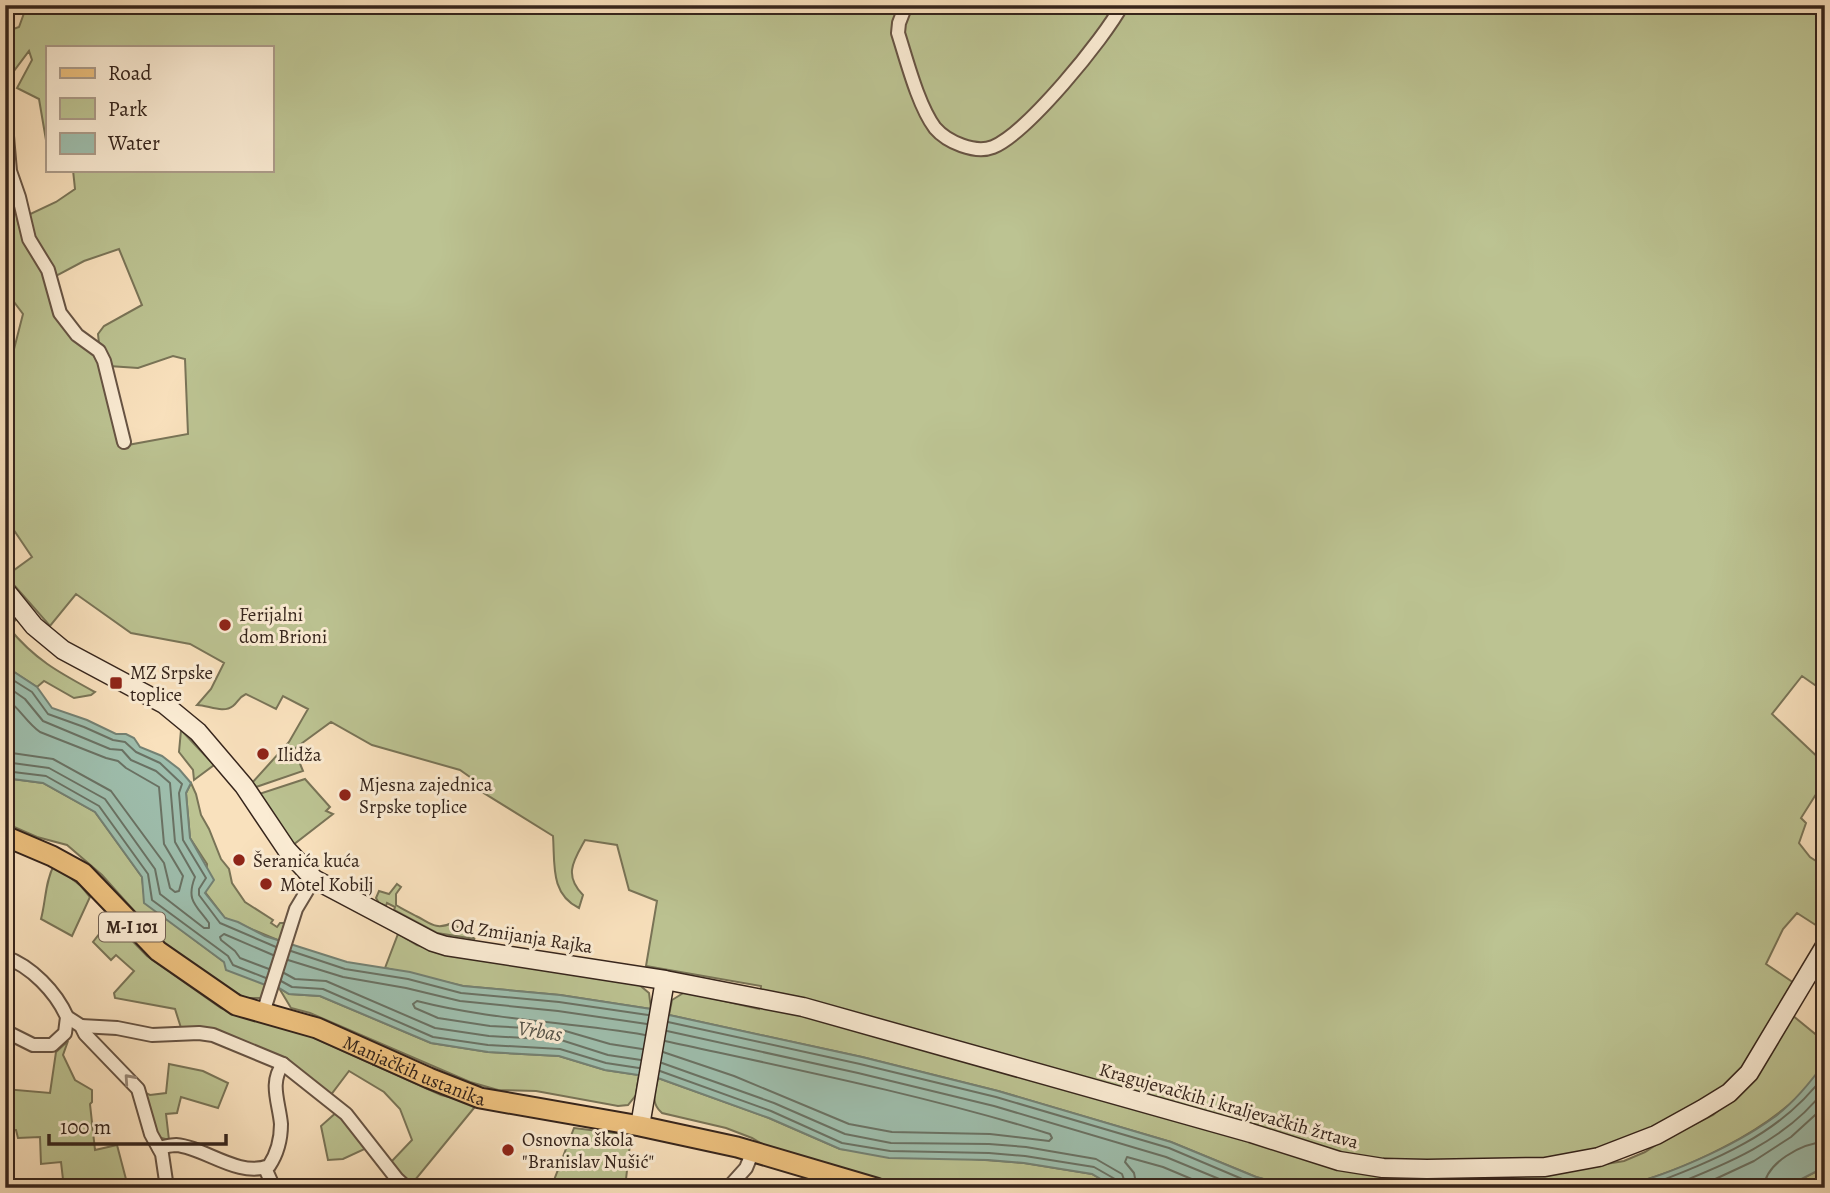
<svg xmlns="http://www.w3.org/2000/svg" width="1830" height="1193" viewBox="0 0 1830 1193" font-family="Alegreya,serif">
	<rect width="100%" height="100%" fill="#f9e1bd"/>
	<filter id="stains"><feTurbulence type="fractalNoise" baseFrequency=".00286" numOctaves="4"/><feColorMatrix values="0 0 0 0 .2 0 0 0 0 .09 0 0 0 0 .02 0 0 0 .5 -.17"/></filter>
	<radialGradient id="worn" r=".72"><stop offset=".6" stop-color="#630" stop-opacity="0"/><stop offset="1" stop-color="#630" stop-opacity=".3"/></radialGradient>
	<g fill="#bcc392" stroke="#797457" stroke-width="2">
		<path d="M27,5H1825V692L1802,676L1772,714L1825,764V780L1801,818L1806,823L1799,843L1810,857L1825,867V931L1797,913L1783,929L1766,964L1794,983L1744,1066L1722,1088L1651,1129L1551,1173L1624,1161L1645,1152L1665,1139L1713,1115L1734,1098L1792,1015L1825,1042C1825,1048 1826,1058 1824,1063C1822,1068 1817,1073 1815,1077C1776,1130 1677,1175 1614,1188H1298L1256,1177L1171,1142L998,1091L862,1057L669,1015L672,1000L685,992L759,1009L761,986L646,966L657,901L629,890L617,845L585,840C574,860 563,875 583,895L579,908C550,894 555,864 553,836L479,790L477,782L460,770L372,745L331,722L294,749L303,771L256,787L252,783L289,742L308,709L283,696L276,709L246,694C239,697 238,702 233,706C223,714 208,705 197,705L211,689L224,663L190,644L131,633L76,594L50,626L6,576L32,557L5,517V345L14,349L23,314L5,290V188L7,187L15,203L18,223L28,250L43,272L52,304L93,354L100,367L122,446L188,434L185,359L173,356L138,368L109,366L99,344L98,334L104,326L142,305L119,249L84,261L56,276L33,238L26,216L56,202L75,189L73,170H271V47H47V146L39,99L17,88L32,60L29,51L11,75L5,98V32L19,27Z"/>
		<path d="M5,604L17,618L9,628C35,660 60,673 95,692L91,695L74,698L44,681L37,687L5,666Z"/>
		<path d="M181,730L214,765L194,780L193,770L179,752Z"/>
		<path d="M5,778L43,783L95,812L142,877L145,903L224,962L268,986L262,998H246L234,992L162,942L102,875L67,845L37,837L5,823Z"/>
		<path d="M305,779L330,807L326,811L333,814L293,845L259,794Z"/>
		<path d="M191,783L196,794L201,815L209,829L221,859L229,869L232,883L245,902L273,920L271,923L277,927L280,923H285L280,941L225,918L205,892L207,864L190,838L186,793Z"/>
		<path d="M54,865L81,886L90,897L72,936L41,919C46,900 45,882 54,865Z"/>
		<path d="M397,884L401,887L396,894V905C402,909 409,912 416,916C429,922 435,931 452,923L475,939L437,933L394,910L395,907L387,903L386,906L379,903L376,898L379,891L389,894Z"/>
		<path d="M111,919L147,956L221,1008L310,1036L441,1095L472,1103L474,1108L411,1185L391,1162L412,1140L400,1109L384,1092L349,1071L330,1096L285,1060L182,1031L175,1009L115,998L114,993L134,971L116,955L111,960L93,942Z"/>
		<path d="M398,934L417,945L443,953L637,983L649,993L651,1009L560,995L463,986L385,968Z"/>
		<path d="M279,988L289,994L320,996L431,1043L488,1052L559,1056L605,1070L639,1075L636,1095L628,1105L618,1106L536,1091L498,1090L470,1082L310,1013L291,1008Z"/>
		<path d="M68,1041L63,1055L75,1080L92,1090V1102L90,1104L95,1150L117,1145L127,1183L123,1188H64L61,1162L41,1164L40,1137L18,1138L16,1130H5V1089L50,1093L56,1052Z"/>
		<path d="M169,1064L203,1071L228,1083L218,1108L181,1097L177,1113L166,1114L169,1140L158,1137L156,1132L146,1093L150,1095L166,1093Z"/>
		<path d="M658,1078L769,1118L840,1149L1024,1163L1092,1174L1116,1188H900L876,1183L769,1148L752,1138L726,1128L662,1113C650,1103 655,1091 658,1078Z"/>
		<path d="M338,1111L369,1147L343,1159L328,1160L321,1126Z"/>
		<path d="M574,1128L631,1135L625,1188H551Z"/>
		<path d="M1825,1167V1188H1784Z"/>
	</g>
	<g fill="#9ebead" stroke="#748173" stroke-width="2">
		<path d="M5,666L37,687L52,708L87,720L116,734H126L134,738L140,747L162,756L179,769L191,783L186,793L190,838L214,880L205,893L225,918L238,922L265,936L347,962L410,972L463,986L560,995L651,1009L669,1015L862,1057L998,1091L1171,1142L1256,1177L1298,1188H1116L1092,1174L1024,1163L988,1160L889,1158L840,1149L769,1118L658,1078L605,1070L559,1056L488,1052L431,1043L320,996L289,994L279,988L268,986L226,970L224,962L144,903L142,877L95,812L43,783L5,778Z"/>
		<path d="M1825,1062V1167L1784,1188H1614C1663,1178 1733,1147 1773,1118C1794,1103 1810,1083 1825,1062Z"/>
	</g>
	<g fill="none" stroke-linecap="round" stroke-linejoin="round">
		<g stroke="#6a7264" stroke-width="2">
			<path d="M5,675L32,692L48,714L84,727L113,740L125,742L136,752L160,763L182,784L179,793L183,840L206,878L199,889V895L220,923L276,947"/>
			<path d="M5,685L25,699L43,721L110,749L122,750L131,760L156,771L170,783L175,842L195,877C186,900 195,904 209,923V928H204L160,894L155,869L105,799L49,768L5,762"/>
			<path d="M5,698C19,707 26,722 40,732L106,758L118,761L126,768L159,787L164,844L183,876L179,891L175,892L170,888L164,863L111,791L53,759L5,752"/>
			<path d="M5,771L46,776L99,806L148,874L152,900L228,956L233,965L266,978"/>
			<path d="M291,951L345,969L408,979L461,993L559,1002L648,1015"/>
			<path d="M288,960L343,977L406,988L460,1001L558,1011L647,1024"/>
			<path d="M269,969L240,958L235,951L221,940L220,937L224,934L273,955"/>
			<path d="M284,973L295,979L326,981L435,1028L489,1036L561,1040L608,1055L641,1060"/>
			<path d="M281,981L292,987L323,989L433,1037L488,1045L560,1049L606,1063L639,1068"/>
			<path d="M668,1022L860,1064L996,1097L1169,1148L1254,1184L1269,1188"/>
			<path d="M667,1031L858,1073L994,1106L1166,1157L1241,1188"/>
			<path d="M642,1049L610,1044L562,1030L490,1026L438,1018L415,1008L413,1004L417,1001C491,1020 569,1022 645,1035"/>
			<path d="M663,1052L734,1076L849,1124L892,1132L990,1134L1049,1141L1052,1138L1050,1134C924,1095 794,1069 665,1041"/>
			<path d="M662,1063L774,1103L845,1134L891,1143L989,1144L1026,1147L1096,1159L1122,1174L1127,1188"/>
			<path d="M660,1071L771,1111L842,1143L890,1151L989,1153L1025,1156L1094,1167L1115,1179L1118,1188"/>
			<path d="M1137,1188L1134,1173L1125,1162L1127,1157L1163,1167L1213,1188"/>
			<path d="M1642,1188C1710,1162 1781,1136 1825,1074"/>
			<path d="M1666,1188C1723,1166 1788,1140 1825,1089"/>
			<path d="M1696,1188L1754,1161L1791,1137L1825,1106"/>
			<path d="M1764,1188C1765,1163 1802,1143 1825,1142"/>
		</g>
		<g stroke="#675444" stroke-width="16">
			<g id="street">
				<path d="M906,5L899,23L898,33C907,61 918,105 935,128C947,142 975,154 993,147C1027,133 1104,39 1122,5"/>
				<path d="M5,113L10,171L19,197L29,239L48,270L60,313L77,335L99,351L104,361L124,442"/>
				<path d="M5,957C31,966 56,992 67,1017L65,1033L52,1045H33L5,1031"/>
				<path d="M263,1013L296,909L314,879"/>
				<path d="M67,1017L81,1026L85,1034L138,1089L151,1134L162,1154L167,1188"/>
				<path d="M81,1026L117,1028L152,1035L199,1033L213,1035L283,1064L346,1114L397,1179L407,1188"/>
				<path d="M159,1148C165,1147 170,1145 176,1145C204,1147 238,1178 269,1166C277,1154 281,1139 281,1124C279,1102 269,1083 283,1064"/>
				<path d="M265,1168L274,1188"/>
				<path d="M728,1188L746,1168L753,1151"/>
			</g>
		</g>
		<g stroke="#36251c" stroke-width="21">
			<g id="secondary">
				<path d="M5,590L34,626L63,650L164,704L198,732L244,786L287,850L314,879L433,942L446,946L665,980L803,1007L1251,1133L1339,1161L1383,1168L1427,1169L1545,1167L1599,1157L1656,1135L1703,1109L1729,1093L1749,1073L1825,946"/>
				<path d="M640,1126L665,980"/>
			</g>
		</g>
		<g stroke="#36251c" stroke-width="23">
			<g id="primary">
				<path id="s1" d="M5,836L52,856L83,873L158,951L236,1005L317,1028L429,1078L480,1098L640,1126L737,1147L876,1188"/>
			</g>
		</g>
		<use href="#street" stroke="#fbecd4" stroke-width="12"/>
		<use href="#secondary" stroke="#fbecd4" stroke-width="18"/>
		<use href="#primary" stroke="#ecc07e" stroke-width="19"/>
	</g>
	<defs><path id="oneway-chevron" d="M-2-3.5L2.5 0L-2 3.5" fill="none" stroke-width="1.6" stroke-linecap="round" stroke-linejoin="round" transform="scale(1.75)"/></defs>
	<use stroke="#988878" href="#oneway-chevron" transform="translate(129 1079) rotate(-132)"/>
	<g fill="#8f2418" stroke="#fbecd4" stroke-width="2.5">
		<circle cx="225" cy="625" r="7"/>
		<rect x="109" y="676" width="14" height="14" rx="3.5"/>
		<circle cx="263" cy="754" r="7"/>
		<circle cx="345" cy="795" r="7"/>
		<circle cx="239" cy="860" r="7"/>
		<circle cx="266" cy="884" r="7"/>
		<circle cx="508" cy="1150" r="7"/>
	</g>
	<g text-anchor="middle" stroke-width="6" stroke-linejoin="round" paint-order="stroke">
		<rect fill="#fbecd4" stroke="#716153" stroke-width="2" x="99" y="912.5" width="66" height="29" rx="5"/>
		<g font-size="18" font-weight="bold" fill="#36251c">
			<text x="132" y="933">M-I 101</text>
		</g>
		<g font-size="19" fill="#36251c" stroke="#fbecd4" text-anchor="start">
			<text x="239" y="621">Ferijalni<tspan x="239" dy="22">dom Brioni</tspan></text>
			<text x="130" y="679">MZ Srpske<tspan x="130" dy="22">toplice</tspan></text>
			<text x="277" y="761">Ilidža</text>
			<text x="359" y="791">Mjesna zajednica<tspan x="359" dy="22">Srpske toplice</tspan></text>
			<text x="253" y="867">Šeranića kuća</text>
			<text x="280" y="891">Motel Kobilj</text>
			<text x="522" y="1146">Osnovna škola<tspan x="522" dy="22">"Branislav Nušić"</tspan></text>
		</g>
		<g font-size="19" fill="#36251c" stroke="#fbecd4">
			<text transform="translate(522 935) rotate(9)" y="7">Od Zmijanja Rajka</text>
			<text dy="7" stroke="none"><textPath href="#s1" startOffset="480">Manjačkih ustanika</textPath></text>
			<text transform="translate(1229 1105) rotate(16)" y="7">Kragujevačkih i kraljevačkih žrtava</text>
		</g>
		<g font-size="21" font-style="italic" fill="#555348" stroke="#fbecd4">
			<text transform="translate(540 1031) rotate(9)" y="7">Vrbas</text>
		</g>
	</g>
	<rect width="1830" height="1193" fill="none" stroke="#f9e1bd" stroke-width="28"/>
	<rect x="7" y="7" width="1816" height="1179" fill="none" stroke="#36251c" stroke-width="3.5"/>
	<rect x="14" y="14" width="1802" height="1165" fill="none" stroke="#36251c" stroke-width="2"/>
	<rect x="46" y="46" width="228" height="126" fill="#fbecd4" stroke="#ac9c8a" stroke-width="2"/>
	<rect x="60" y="68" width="35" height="10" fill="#ecc07e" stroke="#ac9c8a" stroke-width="2"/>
	<text x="108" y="80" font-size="21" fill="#36251c">Road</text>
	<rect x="60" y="98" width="35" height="21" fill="#bcc392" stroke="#ac9c8a" stroke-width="2"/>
	<text x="108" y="116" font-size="21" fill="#36251c">Park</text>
	<rect x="60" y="133" width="35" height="21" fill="#9ebead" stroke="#ac9c8a" stroke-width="2"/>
	<text x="108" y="150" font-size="21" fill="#36251c">Water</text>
	<path d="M49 1134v10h177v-10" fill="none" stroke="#36251c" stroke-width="3.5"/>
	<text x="60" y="1134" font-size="21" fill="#36251c" stroke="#fbecd4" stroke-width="5" paint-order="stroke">100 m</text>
	<rect width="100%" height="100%" filter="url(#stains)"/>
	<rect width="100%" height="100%" fill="url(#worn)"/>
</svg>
